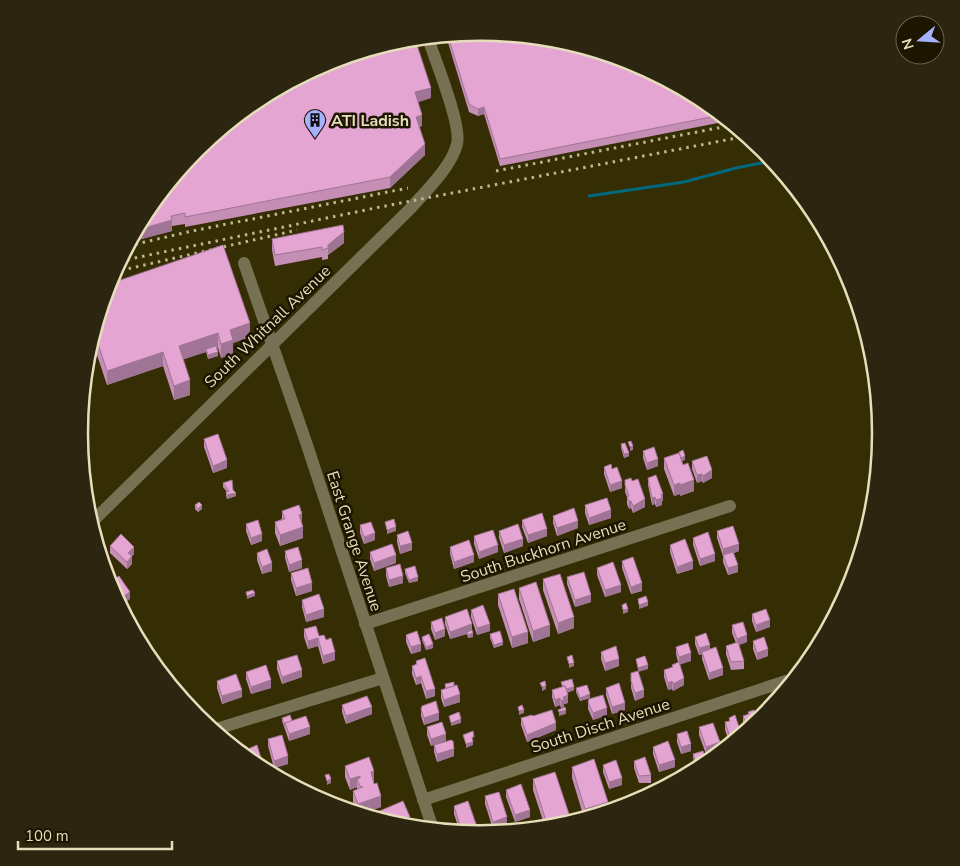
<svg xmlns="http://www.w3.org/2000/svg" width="960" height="866" viewBox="0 0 960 866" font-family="'Nunito Sans',sans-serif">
	<rect width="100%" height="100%" fill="#352d04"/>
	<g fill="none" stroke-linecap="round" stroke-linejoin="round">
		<path stroke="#00697d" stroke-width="3" d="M589,196L684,182L736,168L772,161"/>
		<g stroke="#777154" stroke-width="12">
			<path d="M244,263L306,442L433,829"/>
			<path d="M91,523L410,209C425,192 452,166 457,144C462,125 435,60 428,38"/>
			<path d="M365,624L730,506"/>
			<path d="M213,730L383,678"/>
			<path d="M423,800L786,681"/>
		</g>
		<g stroke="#beb691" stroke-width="3" stroke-dasharray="2.5 5" stroke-linecap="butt">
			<path d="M496,171L733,125"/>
			<path d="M128,246L192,231L408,188"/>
			<path d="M120,261L380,207L747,136"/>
			<path d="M114,272L297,230"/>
		</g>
	</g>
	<g fill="#c48eb5">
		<path d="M480,32L703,100L728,121L500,166L484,114L478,116L469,112L446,36Z"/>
		<path d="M431,98L418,102L422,126L419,127L425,155L390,188L185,227V224L172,226V231L130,242L147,210L197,150Z"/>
		<path d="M272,239L344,243L328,255V259L322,260V257L275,266L272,250Z"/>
		<path d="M109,284L250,337L233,343V354L221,358L218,348H217L218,356L208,359L206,352L183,359L190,395L174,400L163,366L107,385L92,340Z"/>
		<path d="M204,439L227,468L213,473L204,447Z"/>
		<path d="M621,444L629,456L624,458L621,448Z"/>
		<path d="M643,451L658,466L647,470L643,458Z"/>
		<path d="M679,452L685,460L681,461L694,491L680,496V494L674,496L664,469V458L679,455Z"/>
		<path d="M692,461L712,478L703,483L702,481L697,483L692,469Z"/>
		<path d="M604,467L612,469L622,488L610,492L604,474Z"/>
		<path d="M648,478L663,501H662V505L656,507L655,504L652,505L648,485Z"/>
		<path d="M625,480L632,481L645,507L633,513L631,508L629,509L627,504V497L625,492Z"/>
		<path d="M223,483L233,490L236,496L227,499L226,496V492H227L223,487Z"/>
		<path d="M195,505L202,509L198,512L195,509Z"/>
		<path d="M585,505L611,518L589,525L585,513Z"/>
		<path d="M282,511L302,525L303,538L280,546L275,533V522L282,519Z"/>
		<path d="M553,516L578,528L557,536L553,523Z"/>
		<path d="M522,520L547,536L528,543L522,527Z"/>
		<path d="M246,524L262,541L251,545L246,531Z"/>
		<path d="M360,525L375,540L364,544L360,533Z"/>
		<path d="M499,531L523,546L504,553L499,538Z"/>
		<path d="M717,531L739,551L734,553L738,572L728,575L723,562V556L717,538Z"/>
		<path d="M397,535L412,550L400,554L397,542Z"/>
		<path d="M474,536L498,552L479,559L474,544Z"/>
		<path d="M693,538L715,561L700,566L693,545Z"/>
		<path d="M670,545L693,569L677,574L670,552Z"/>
		<path d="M110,546L134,554L132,556V564L127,569L110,553Z"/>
		<path d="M450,547L474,562L454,569L450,554Z"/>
		<path d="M285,551L302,568L289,572L285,558Z"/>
		<path d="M370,552L396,563L374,571L370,559Z"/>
		<path d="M257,553L272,571L262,574L257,560Z"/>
		<path d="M622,561L642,591L631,594L622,568Z"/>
		<path d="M386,568L403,583L389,587L386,576Z"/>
		<path d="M597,568L621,592L605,597L597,575Z"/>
		<path d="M405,569L418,581L409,583L405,573Z"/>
		<path d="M291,573L312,591L296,596L291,580Z"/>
		<path d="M567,577L591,602L575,607L567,584Z"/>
		<path d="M543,579L574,628L558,634L543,590Z"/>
		<path d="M519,588L550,636L533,642L519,599Z"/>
		<path d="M498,594L528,643L512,648L498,605Z"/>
		<path d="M302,600L324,617L306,622L302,607Z"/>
		<path d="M471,610L490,631L477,635L471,617Z"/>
		<path d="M752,614L770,627L756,632L752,621Z"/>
		<path d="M445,617L472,630L473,637L468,638L467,634L450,639L445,624Z"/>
		<path d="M431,622L445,636L435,640L431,629Z"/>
		<path d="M732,625L747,642L738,645L744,661V669L731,670L726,654V646L736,643L732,633Z"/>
		<path d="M304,629L326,640L335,660L323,664L318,646L308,649L304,637Z"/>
		<path d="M490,634L503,645L494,648L490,638Z"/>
		<path d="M406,635L421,651L411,654L406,642Z"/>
		<path d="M422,637L433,648L426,650L422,640Z"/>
		<path d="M695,637L710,649L723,675L709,680L702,659V655H699L695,644Z"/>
		<path d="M753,641L768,656L757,660L753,649Z"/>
		<path d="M676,647L691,661L679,664L684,685L673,691L672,689L668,690L664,677V670L672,667V665L678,662L676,654Z"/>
		<path d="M601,652L619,666L605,671L601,659Z"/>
		<path d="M277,661L302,677L282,684L277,669Z"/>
		<path d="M416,661L435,696L426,699L421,683L416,685L412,674V666L416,665Z"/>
		<path d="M246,672L271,688L251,694L246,679Z"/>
		<path d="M217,681L242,697L222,704L217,688Z"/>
		<path d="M631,681L644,697L635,701L631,688Z"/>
		<path d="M561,682L574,690L567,693L568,703L564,704V707L561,708L560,705L555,707L552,697V690L562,687Z"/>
		<path d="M445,684L454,686L460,702L444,707L441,698V690L445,689Z"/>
		<path d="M576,688L590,698L580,701L576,692Z"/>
		<path d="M606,688L625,710L612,714L606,695Z"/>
		<path d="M588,702L607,715L593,720L588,709Z"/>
		<path d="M342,705L372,714L346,724L342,712Z"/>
		<path d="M421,709L439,720L424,725L421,716Z"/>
		<path d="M748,712L758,721L746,731L743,723V716L748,714Z"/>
		<path d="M533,716L556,730L527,742L521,725V718Z"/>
		<path d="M282,718L292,721L310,734L289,741L282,721Z"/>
		<path d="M729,718L741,734L730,744L725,730V722L729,721Z"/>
		<path d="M442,722L431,746L427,735V727Z"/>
		<path d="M699,727L720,749L706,754L699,735Z"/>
		<path d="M677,734L691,751L681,754L677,742Z"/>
		<path d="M268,739L288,764L274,768L268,746Z"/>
		<path d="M434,745L454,756L437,762L434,752Z"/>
		<path d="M653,747L675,767L659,772L653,754Z"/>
		<path d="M693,754L707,762L697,768L693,758Z"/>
		<path d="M634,761L651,775V783H639L634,768Z"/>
		<path d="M603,765L622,785L609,789L603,772Z"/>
		<path d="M345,766L374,782H373L381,807L361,814L357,812L353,802V791L357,789V787L350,790L345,777Z"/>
		<path d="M572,767L608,811L584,818L572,778Z"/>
		<path d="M533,779L569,823L558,826L545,827L533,790Z"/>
		<path d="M506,790L530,817L515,822L506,797Z"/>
		<path d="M485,796L507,825L493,829L485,804Z"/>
		<path d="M454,806L477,833L460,832L454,814Z"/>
	</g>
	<g fill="#a07494">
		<path d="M431,88V98L415,103V92Z"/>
		<path d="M484,107V114L478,116V109Z"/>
		<path d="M422,115V126L416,128V117Z"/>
		<path d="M425,144V155L390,188V177Z"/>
		<path d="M172,220V231L130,242L137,230Z"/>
		<path d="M344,232V243L328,255V245Z"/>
		<path d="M250,323V337L233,343V354L221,358V344L230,330Z"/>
		<path d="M218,333V348L207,351L206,349V352L179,361V346Z"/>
		<path d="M163,352V366L107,385V371Z"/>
		<path d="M218,352V356L208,359V355Z"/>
		<path d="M190,380V395L174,400V386Z"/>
		<path d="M633,446V450L630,451V447Z"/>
		<path d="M629,453V456L624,458V454Z"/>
		<path d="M685,456V460L681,461V458Z"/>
		<path d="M658,459V466L647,470V463Z"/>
		<path d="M227,460V468L213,473V466Z"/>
		<path d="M712,470V478L703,483V476Z"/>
		<path d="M702,474V481L697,483V475Z"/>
		<path d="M694,480V491L680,496V485Z"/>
		<path d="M622,481V488L610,492V485Z"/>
		<path d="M680,483V494L674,496V485Z"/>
		<path d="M236,493V496L227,499V495Z"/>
		<path d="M661,494H663V501H662V505L656,507V500Z"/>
		<path d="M655,497V504L652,505V498Z"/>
		<path d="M645,499V507L633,513V506Z"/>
		<path d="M629,501H631V508L629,509Z"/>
		<path d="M202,505V509L198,512V509Z"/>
		<path d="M611,510V518L589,525V518Z"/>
		<path d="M302,514V525L299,515Z"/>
		<path d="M578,521V528L557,536V528Z"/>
		<path d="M303,527V538L280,546V535Z"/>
		<path d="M396,527V531L387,534V530Z"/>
		<path d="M547,529V536L528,543V535Z"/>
		<path d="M375,533V540L364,544V537Z"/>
		<path d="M262,534V541L251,545V538Z"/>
		<path d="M523,539V546L504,553V545Z"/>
		<path d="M412,543V550L400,554V546Z"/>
		<path d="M739,544V551L723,556V549Z"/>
		<path d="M498,545V552L479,559V552Z"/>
		<path d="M134,547V554L128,560V553Z"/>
		<path d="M715,554V561L700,566V559Z"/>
		<path d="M396,555V563L374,571V563Z"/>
		<path d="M474,555V562L454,569V562Z"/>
		<path d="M132,556V564L127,569V562Z"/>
		<path d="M302,560V568L289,572V565Z"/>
		<path d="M693,561V569L677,574V567Z"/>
		<path d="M272,563V571L262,574V567Z"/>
		<path d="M738,565V572L728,575V568Z"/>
		<path d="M115,574V582L110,587L109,582Z"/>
		<path d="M403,576V583L389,587V580Z"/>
		<path d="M418,577V581L409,583V580Z"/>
		<path d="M312,583V591L296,596V588Z"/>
		<path d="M642,583V591L631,594V587Z"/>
		<path d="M621,585V592L605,597V590Z"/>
		<path d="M130,592V599L121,606L118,600Z"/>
		<path d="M255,593V596L247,599V596Z"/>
		<path d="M591,595V602L575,607V600Z"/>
		<path d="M648,602V606L639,609V605Z"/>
		<path d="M324,609V617L306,622V615Z"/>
		<path d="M628,609V612L623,614V610Z"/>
		<path d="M574,617V628L558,634V623Z"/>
		<path d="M770,620V627L756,632V625Z"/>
		<path d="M472,624V632H467V634L450,639V632Z"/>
		<path d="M490,624V631L477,635V628Z"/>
		<path d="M550,625V636L533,642V631Z"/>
		<path d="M445,629V636L435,640V633Z"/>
		<path d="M528,632V643L512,648V637Z"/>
		<path d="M473,633V637L468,638V635Z"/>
		<path d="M747,635V642L737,646V639Z"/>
		<path d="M318,638V646L308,649V641Z"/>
		<path d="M503,642V645L494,648V645Z"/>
		<path d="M421,644V651L411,654V647Z"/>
		<path d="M433,644V648L426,650V647Z"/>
		<path d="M710,645V652H702V655H699V648Z"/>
		<path d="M768,649V656L757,660V653Z"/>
		<path d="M335,652V660L323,664V656Z"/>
		<path d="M691,653V661L679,665V657Z"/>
		<path d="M619,659V666L605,671V663Z"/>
		<path d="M574,663V666L569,668V664Z"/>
		<path d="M648,665V669L638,672V668Z"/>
		<path d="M723,668V675L709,680V673Z"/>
		<path d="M302,670V677L282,684V677Z"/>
		<path d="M421,676V683L416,685V678Z"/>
		<path d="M684,678V685L673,691V684Z"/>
		<path d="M271,680V688L251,694V687Z"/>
		<path d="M672,681V689L668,690V683Z"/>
		<path d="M546,686V689L542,691V687Z"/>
		<path d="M574,687V690L565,693V690Z"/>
		<path d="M435,689V696L426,699V691Z"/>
		<path d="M242,690V697L222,704V696Z"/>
		<path d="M644,690V697L635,701V693Z"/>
		<path d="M460,694V702L444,707V700Z"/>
		<path d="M590,694V698L580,701V698Z"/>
		<path d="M568,695V703L564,704V707L561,708V701L563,697Z"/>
		<path d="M560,698V705L555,707V700Z"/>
		<path d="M625,703V710L612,714V707Z"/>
		<path d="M372,707V714L346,724V716Z"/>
		<path d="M607,708V715L593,720V713Z"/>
		<path d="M524,710V713L519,715V711Z"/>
		<path d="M566,710V714L559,716V712Z"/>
		<path d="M439,713V720L424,725V718Z"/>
		<path d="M461,719V723L451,726V723Z"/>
		<path d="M556,723V730L527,742V735Z"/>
		<path d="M310,727V734L289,741V734Z"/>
		<path d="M741,733V734L730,743V737Z"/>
		<path d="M446,734V741L431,746V739Z"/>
		<path d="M473,742V745L466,748V744Z"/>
		<path d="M720,742V749L706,754V747Z"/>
		<path d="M691,744V751L681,754V747Z"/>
		<path d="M454,749V756L437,762V754Z"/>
		<path d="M288,756V764L274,768V761Z"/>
		<path d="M261,758V766L259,767L252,762Z"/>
		<path d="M675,760V767L659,772V765Z"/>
		<path d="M707,761V762L702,766L697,768V765Z"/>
		<path d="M374,771V782L371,783V772Z"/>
		<path d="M360,776V786L357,779V787L350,790V779Z"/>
		<path d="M622,778V785L609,789V782Z"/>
		<path d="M331,779V783L327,785V781Z"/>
		<path d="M381,796V807L361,814L358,812V804Z"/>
		<path d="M608,802V811L585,818V809Z"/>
		<path d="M530,810V817L515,822V815Z"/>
		<path d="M569,814V823L558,826L546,827V821Z"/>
		<path d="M410,817V827L402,826L393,823Z"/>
		<path d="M507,817V825L493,829V822Z"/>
		<path d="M477,827V833L462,832Z"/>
	</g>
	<g fill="#e4a5d3" stroke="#a07494">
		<path d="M480,32L558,40L634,63L703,100L721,115L500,159L484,107L478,109L469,104L448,36Z"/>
		<path d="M415,39L431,88L415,92L422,115L416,117L425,144L390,177L185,217V213L171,216L172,220L137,230L147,210L197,150L258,100L327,63L402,40Z"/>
		<path d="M343,225L344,232L328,245V248L322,250V247L275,255L272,239Z"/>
		<path d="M223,245L250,323L230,330L233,340L221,344L218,333L179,346L190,380L174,386L163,352L107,371L94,332L109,284Z"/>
		<path d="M216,346L218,352L208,355L206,349Z"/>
		<path d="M218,434L227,460L213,466L204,439Z"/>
		<path d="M631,441L633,446L630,447L628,442Z"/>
		<path d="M625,443L629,453L624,454L621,444Z"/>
		<path d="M654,447L658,459L647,463L643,451Z"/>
		<path d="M683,450L685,456L681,458L679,452Z"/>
		<path d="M679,453L683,465L688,463L694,480L680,485V483L674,485L664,458Z"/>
		<path d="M707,456L712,470L703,476L702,474L697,475L692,461Z"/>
		<path d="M611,464L612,469L617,467L622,481L610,485L604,467Z"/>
		<path d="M656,475L663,494H661L662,498L656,500L655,497L652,498L648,478Z"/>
		<path d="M631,478L632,481L638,479L645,499L633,506L631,501H629L627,497L629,496L625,485V480Z"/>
		<path d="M232,480L233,490L236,493L227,495L226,492L229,491L223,483Z"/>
		<path d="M607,498L611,510L589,518L585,505Z"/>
		<path d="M199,502L202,505L198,509L195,505Z"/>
		<path d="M299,505L302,514L299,515L303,527L280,535L275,522L285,519L282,511Z"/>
		<path d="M574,508L578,521L557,528L553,516Z"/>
		<path d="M542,513L547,529L528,535L522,520Z"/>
		<path d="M394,519L396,527L387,530L385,522Z"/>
		<path d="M258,520L262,534L251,538L246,524Z"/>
		<path d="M371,522L375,533L364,537L360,525Z"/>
		<path d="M518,524L523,539L504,545L499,531Z"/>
		<path d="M733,526L739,544L723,549L717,531Z"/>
		<path d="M493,530L498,545L479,552L474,536Z"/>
		<path d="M408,531L412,543L400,546L397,535Z"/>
		<path d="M708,532L715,554L700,559L693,538Z"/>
		<path d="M121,534L134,547L128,553L132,556L127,562L110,546Z"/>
		<path d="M685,539L693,561L677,567L670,545Z"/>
		<path d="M469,540L474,555L454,562L450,547Z"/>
		<path d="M392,544L396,555L374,563L370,552Z"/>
		<path d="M298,547L302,560L289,565L285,551Z"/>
		<path d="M267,549L272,563L262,567L257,553Z"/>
		<path d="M733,552L738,565L728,568L723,555Z"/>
		<path d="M633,557L642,583L631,587L622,561Z"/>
		<path d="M103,562L115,574L109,582Z"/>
		<path d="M613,562L621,585L605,590L597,568Z"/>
		<path d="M400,564L403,576L389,580L386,568Z"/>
		<path d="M415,566L418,577L409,580L405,569Z"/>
		<path d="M308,568L312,583L296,588L291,573Z"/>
		<path d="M584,572L591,595L575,600L567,577Z"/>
		<path d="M560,574L574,617L558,623L543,579Z"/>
		<path d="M119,576L130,592L118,600L110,586L109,583Z"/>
		<path d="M536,582L550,625L533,631L519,588Z"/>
		<path d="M514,589L528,632L512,637L498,594Z"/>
		<path d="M253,590L255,593L247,596L246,592Z"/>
		<path d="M319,594L324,609L306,615L302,600Z"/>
		<path d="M646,596L648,602L639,605L638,599Z"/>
		<path d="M626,603L628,609L623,610L622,605Z"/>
		<path d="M483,605L490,624L477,628L471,610Z"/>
		<path d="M467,609L472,624L450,632L445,617Z"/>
		<path d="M766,609L770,620L756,625L752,614Z"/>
		<path d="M442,618L445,629L435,633L431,622Z"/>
		<path d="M743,622L747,635L737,639L732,625Z"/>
		<path d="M316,626L319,636L324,635L326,640L331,638L335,652L323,656L318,638L308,641L304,629Z"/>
		<path d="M472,630L473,633L468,635L467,632Z"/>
		<path d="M417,631L421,644L411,647L406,635Z"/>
		<path d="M500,631L503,642L494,645L490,634Z"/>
		<path d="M706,633L710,645L699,648L695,637Z"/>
		<path d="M429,634L433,644L426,647L422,637Z"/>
		<path d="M764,637L768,649L757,653L753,641Z"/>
		<path d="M738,642L744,661L731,662L726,646Z"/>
		<path d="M688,643L691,653L679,657L676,647Z"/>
		<path d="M616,646L619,659L605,663L601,652Z"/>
		<path d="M716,647L723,668L709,673L702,652Z"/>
		<path d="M297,655L302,670L282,677L277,661Z"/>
		<path d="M572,655L574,663L569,664L567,657Z"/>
		<path d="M645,656L648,665L638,668L636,659Z"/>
		<path d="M425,658L435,689L426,691L421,676L416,678L412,666L417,664L416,661Z"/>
		<path d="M679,662L684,678L673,684L672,681L668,683L664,670L673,667L672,665Z"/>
		<path d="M266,665L271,680L251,687L246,672Z"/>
		<path d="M638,671L644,690L635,693L631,681V673Z"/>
		<path d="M236,674L242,690L222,696L217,681Z"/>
		<path d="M572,679L574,687L566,689L565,686H563L561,682Z"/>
		<path d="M545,681L546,686L542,687L540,683Z"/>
		<path d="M454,682V686L446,688L445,684Z"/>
		<path d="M619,683L625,703L612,707L606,688Z"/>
		<path d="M457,685L460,694L444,700L441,690Z"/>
		<path d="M587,685L590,694L580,698L576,688Z"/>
		<path d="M565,686L568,695L563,697L564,700L561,701L560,698L555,700L552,690Z"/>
		<path d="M603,695L607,708L593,713L588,702L589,699Z"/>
		<path d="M367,696L372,707L346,716L342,705Z"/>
		<path d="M436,701L439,713L424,718L421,709L422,706Z"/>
		<path d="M772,704V705L764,716L762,711Z"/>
		<path d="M522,705L524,710L519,711L518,707Z"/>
		<path d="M565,707L566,710L559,712L558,710Z"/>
		<path d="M552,710L556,723L527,735L521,718L532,715L533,716Z"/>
		<path d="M754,710L758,721L748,729L743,716L749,714L748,712Z"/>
		<path d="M459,712L461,719L451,723L449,716Z"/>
		<path d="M290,715L292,721L285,723V726L282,718Z"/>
		<path d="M735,715L741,733L730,737L725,722L730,721L729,718Z"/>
		<path d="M306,716L310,727L289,734L285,723Z"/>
		<path d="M442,722L446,734L431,739L427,727Z"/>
		<path d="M713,723L720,742L706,747L699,727Z"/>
		<path d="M473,731L474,737H472L473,742L466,744L463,735Z"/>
		<path d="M687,731L691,744L681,747L677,734Z"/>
		<path d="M282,735L288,756L274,761L268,739Z"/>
		<path d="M451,740L453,741L454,749L437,754L434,745Z"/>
		<path d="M668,741L675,760L659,765L653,747Z"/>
		<path d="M257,745L261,758L252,762L237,749L246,746L248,749Z"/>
		<path d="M703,751L707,761L697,765L693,754Z"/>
		<path d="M369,757L374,771L371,772L374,784L377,783L381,796L358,804L353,791L363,787L360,786L357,779L360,778V776L350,779L345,766Z"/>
		<path d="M645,757L651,775L639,776L634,761Z"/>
		<path d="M594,759L608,802L585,809L572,767Z"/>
		<path d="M616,760L622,778L609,782L603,765Z"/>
		<path d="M555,772L569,814L546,821L533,779Z"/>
		<path d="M329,774L331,779L327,781L325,775Z"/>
		<path d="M521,784L530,810L515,815L506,790Z"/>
		<path d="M499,792L507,817L493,822L485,796Z"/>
		<path d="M403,801L410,817L393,823L378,819L375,813Z"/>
		<path d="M468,801L477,827L462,832L454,806Z"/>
	</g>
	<defs>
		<g id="building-pin" transform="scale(1.125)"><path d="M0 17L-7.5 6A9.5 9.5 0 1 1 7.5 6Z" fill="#a5b1fc" stroke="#1c1500"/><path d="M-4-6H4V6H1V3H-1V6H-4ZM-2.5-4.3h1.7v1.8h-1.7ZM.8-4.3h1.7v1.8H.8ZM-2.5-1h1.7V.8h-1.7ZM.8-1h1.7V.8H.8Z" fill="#111"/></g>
	</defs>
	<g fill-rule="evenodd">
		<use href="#building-pin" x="315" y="120"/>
	</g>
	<g text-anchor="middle" stroke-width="5" stroke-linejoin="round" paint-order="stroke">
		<g font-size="16" font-weight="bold" fill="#e6deba" stroke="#1c1500" text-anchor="start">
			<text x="331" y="126">ATI Ladish</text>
		</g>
		<g font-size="16" fill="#e6deba" stroke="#1c1500">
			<text transform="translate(267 326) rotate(-44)" y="6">South Whitnall Avenue</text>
			<text transform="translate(355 541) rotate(72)" y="6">East Grange Avenue</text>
			<text transform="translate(543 550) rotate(-18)" y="6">South Buckhorn Avenue</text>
			<text transform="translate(600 725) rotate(-18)" y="6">South Disch Avenue</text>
		</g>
	</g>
	<path d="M0 0H960V866H0ZM88 433a392 392 0 1 1 784 0a392 392 0 1 1-784 0Z" fill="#2c250f" fill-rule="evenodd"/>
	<path fill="none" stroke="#e6deba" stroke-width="2.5" d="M88 433a392 392 0 1 1 784 0a392 392 0 1 1-784 0Z"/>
	<g transform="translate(920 40) rotate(252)"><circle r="24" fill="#1c1500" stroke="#6d654a"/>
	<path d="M0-4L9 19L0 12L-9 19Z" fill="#a5b1fc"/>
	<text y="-8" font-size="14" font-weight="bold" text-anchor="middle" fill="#e6deba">N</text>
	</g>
	<path d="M18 841v8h154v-8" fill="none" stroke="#e6deba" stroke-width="2.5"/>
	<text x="25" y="841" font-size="15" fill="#e6deba" stroke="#1c1500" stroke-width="4" paint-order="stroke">100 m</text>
</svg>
